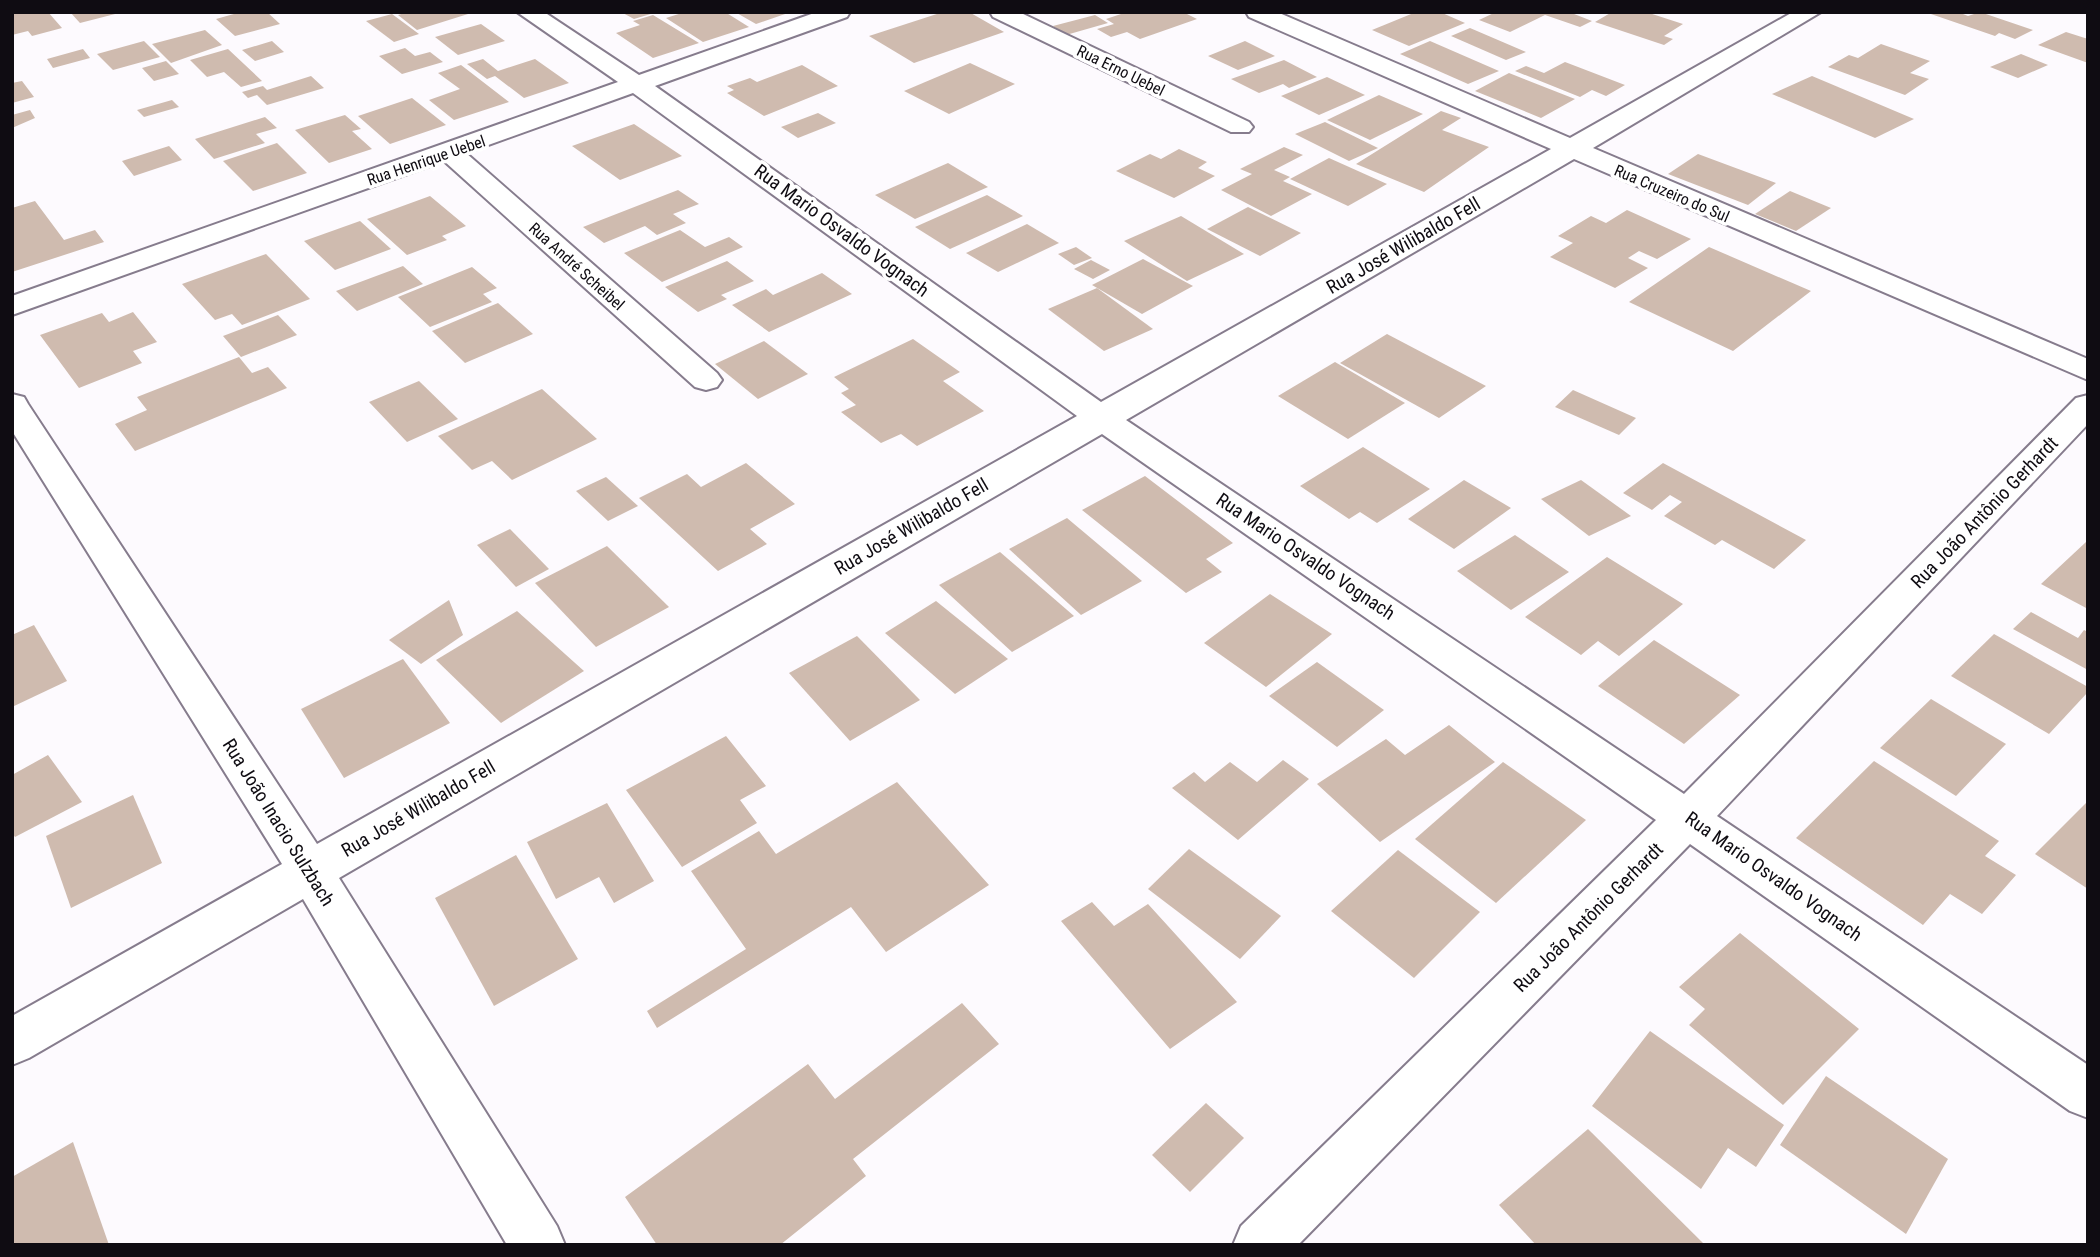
<svg xmlns="http://www.w3.org/2000/svg" width="2100" height="1257" viewBox="0 0 2100 1257" font-family="'Roboto Condensed',sans-serif">
	<rect width="100%" height="100%" fill="#fdfafe"/>
	<g fill="#cfbbaf">
		<path d="M48,12L62,28L32,36L28,31L12,35V13Z"/>
		<path d="M70,12H119V13L80,23Z"/>
		<path d="M241,12H267L280,24L235,36L216,19Z"/>
		<path d="M408,12H465L468,14L417,30L398,15Z"/>
		<path d="M621,12H654V13L634,19Z"/>
		<path d="M685,12H725L749,27L703,42L666,18Z"/>
		<path d="M735,12H788V13L756,24Z"/>
		<path d="M943,12H969L1004,32L914,63L869,36Z"/>
		<path d="M1127,12H1183L1197,19L1140,39L1127,32L1111,37L1097,29L1114,24L1106,19Z"/>
		<path d="M1416,12H1440L1465,23L1409,46L1372,30Z"/>
		<path d="M1496,12H1569L1592,21L1580,27L1545,15L1510,32L1479,20Z"/>
		<path d="M1612,12H1646L1683,24L1664,36L1673,39L1664,45L1595,22Z"/>
		<path d="M1958,12L1968,16L1980,12L2033,30L2015,39L1999,33L1995,36L1928,13Z"/>
		<path d="M392,14L419,34L394,42L366,21Z"/>
		<path d="M653,15L699,43L653,58L616,33L640,25L633,21Z"/>
		<path d="M1095,15L1108,23L1066,35L1053,26Z"/>
		<path d="M481,24L505,41L458,55L435,37Z"/>
		<path d="M1470,28L1526,52L1506,60L1451,36Z"/>
		<path d="M205,30L222,45L171,63L152,44Z"/>
		<path d="M2066,32L2088,39V63L2038,45Z"/>
		<path d="M144,41L160,57L113,70L97,54Z"/>
		<path d="M272,41L284,52L255,61L242,50Z"/>
		<path d="M1245,41L1275,56L1238,70L1208,56Z"/>
		<path d="M1430,41L1499,71L1468,84L1400,54Z"/>
		<path d="M1881,44L1930,61L1910,73L1929,79L1905,95L1828,67L1849,55L1858,58Z"/>
		<path d="M405,48L415,56L430,52L443,62L402,74L379,56Z"/>
		<path d="M83,49L90,58L53,68L47,59Z"/>
		<path d="M228,49L262,81L241,87L224,72L207,77L190,60Z"/>
		<path d="M2021,54L2048,65L2018,78L1990,67Z"/>
		<path d="M483,59L498,71L535,59L569,83L524,98L495,76L487,79L467,64Z"/>
		<path d="M1284,60L1317,77L1289,88L1283,84L1259,93L1231,79Z"/>
		<path d="M166,61L179,74L154,81L142,68Z"/>
		<path d="M1565,62L1625,85L1606,96L1592,90L1580,97L1515,71L1526,66L1544,73Z"/>
		<path d="M970,63L1015,84L949,114L904,91Z"/>
		<path d="M461,65L509,102L454,120L429,100L460,89L438,73Z"/>
		<path d="M802,65L838,86L764,116L727,93L734,90L727,86L750,78L757,82Z"/>
		<path d="M1509,73L1575,99L1541,118L1475,91Z"/>
		<path d="M311,76L324,88L267,105L257,95L248,98L242,92L263,86L267,90Z"/>
		<path d="M1812,76L1914,119L1875,138L1772,94Z"/>
		<path d="M1327,77L1365,95L1319,115L1281,96Z"/>
		<path d="M22,81L34,97L12,103V83Z"/>
		<path d="M1379,95L1423,114L1370,140L1327,120Z"/>
		<path d="M412,98L446,125L390,144L358,116Z"/>
		<path d="M172,100L179,107L144,117L137,110Z"/>
		<path d="M30,110L35,118L12,128V115Z"/>
		<path d="M1441,111L1461,118L1442,130L1489,147L1424,192L1356,164Z"/>
		<path d="M818,113L836,123L798,138L781,127Z"/>
		<path d="M345,115L361,129L352,131L372,149L329,163L295,130Z"/>
		<path d="M265,117L277,128L256,134L265,143L214,159L195,139Z"/>
		<path d="M1325,122L1378,148L1349,161L1295,134Z"/>
		<path d="M634,124L682,156L620,180L572,146Z"/>
		<path d="M277,143L307,173L253,191L223,161Z"/>
		<path d="M169,146L182,160L134,176L122,161Z"/>
		<path d="M1284,147L1303,155L1274,170L1290,177L1283,181L1312,194L1271,216L1221,190L1252,174L1240,169Z"/>
		<path d="M1179,149L1207,162L1198,168L1215,176L1174,198L1116,171L1150,154L1161,159Z"/>
		<path d="M1698,154L1776,183L1748,205L1668,174Z"/>
		<path d="M1329,158L1387,184L1348,206L1290,179Z"/>
		<path d="M948,163L988,187L915,219L875,195Z"/>
		<path d="M678,190L699,204L673,214L686,223L657,235L645,226L604,243L583,227Z"/>
		<path d="M1790,191L1831,208L1796,231L1755,214Z"/>
		<path d="M987,195L1023,216L950,249L915,227Z"/>
		<path d="M430,196L466,226L442,236L447,240L407,255L367,219Z"/>
		<path d="M35,201L64,240L95,230L104,242L12,272V208Z"/>
		<path d="M1248,207L1301,233L1260,256L1207,229Z"/>
		<path d="M1627,210L1691,239L1657,259L1639,251L1628,258L1648,268L1615,288L1550,257L1573,243L1558,236L1591,216L1606,223Z"/>
		<path d="M1181,216L1244,254L1187,281L1124,241Z"/>
		<path d="M360,221L391,249L335,270L304,241Z"/>
		<path d="M1027,224L1059,243L998,272L966,253Z"/>
		<path d="M680,230L705,247L729,237L743,247L662,282L624,253Z"/>
		<path d="M1076,247L1092,258L1074,265L1058,254Z"/>
		<path d="M1709,247L1811,291L1733,351L1629,302Z"/>
		<path d="M266,254L310,299L242,325L232,314L215,320L182,284Z"/>
		<path d="M1143,259L1193,286L1142,314L1092,285Z"/>
		<path d="M1091,260L1110,270L1093,279L1074,269Z"/>
		<path d="M727,261L754,281L721,295L727,299L698,312L665,287Z"/>
		<path d="M403,266L423,284L357,311L336,291Z"/>
		<path d="M472,267L497,288L483,294L492,302L430,327L398,297Z"/>
		<path d="M822,273L852,294L769,332L732,305L766,289L773,295Z"/>
		<path d="M1097,288L1153,329L1104,351L1048,309Z"/>
		<path d="M498,303L533,334L465,363L432,331Z"/>
		<path d="M133,312L157,342L133,351L142,363L79,388L40,335L102,313L109,322Z"/>
		<path d="M278,315L297,335L241,357L223,336Z"/>
		<path d="M1387,334L1486,386L1439,418L1340,363Z"/>
		<path d="M913,339L960,372L943,381L984,411L917,446L901,434L881,443L841,412L856,405L841,393L849,389L834,377Z"/>
		<path d="M764,341L808,374L758,399L715,364Z"/>
		<path d="M239,357L252,373L268,367L287,388L135,451L115,424L147,410L137,397Z"/>
		<path d="M1335,362L1405,403L1348,439L1278,396Z"/>
		<path d="M419,381L458,419L407,442L369,402Z"/>
		<path d="M542,389L597,439L512,480L492,461L472,470L438,436Z"/>
		<path d="M1573,390L1636,418L1619,435L1555,407Z"/>
		<path d="M1363,447L1430,489L1377,523L1360,512L1349,519L1300,486Z"/>
		<path d="M746,463L795,504L750,529L767,544L718,571L639,498L687,474L701,487Z"/>
		<path d="M1663,463L1806,540L1774,569L1722,540L1715,545L1664,516L1682,502L1670,495L1652,510L1623,493Z"/>
		<path d="M1145,476L1233,543L1206,559L1222,572L1186,593L1082,510Z"/>
		<path d="M606,477L638,506L608,521L576,491Z"/>
		<path d="M1464,480L1511,508L1454,549L1408,519Z"/>
		<path d="M1581,480L1631,516L1589,536L1541,499Z"/>
		<path d="M1067,518L1142,581L1081,615L1009,549Z"/>
		<path d="M510,529L549,569L516,587L477,545Z"/>
		<path d="M1515,535L1569,572L1511,610L1457,571Z"/>
		<path d="M2086,542L2088,544V609L2041,584Z"/>
		<path d="M607,546L669,607L596,647L535,583Z"/>
		<path d="M1000,552L1074,616L1012,652L939,585Z"/>
		<path d="M1607,557L1683,604L1619,656L1598,641L1581,655L1525,617Z"/>
		<path d="M1270,594L1332,634L1266,687L1204,643Z"/>
		<path d="M449,600L463,635L421,664L389,640Z"/>
		<path d="M936,601L1008,659L955,694L885,633Z"/>
		<path d="M517,611L584,671L501,723L436,660Z"/>
		<path d="M2031,612L2078,638L2084,630L2088,632V670L2013,629Z"/>
		<path d="M34,625L67,681L12,707V635Z"/>
		<path d="M1994,634L2088,687V692L2049,734L1951,676Z"/>
		<path d="M857,636L920,700L850,741L789,673Z"/>
		<path d="M1654,640L1740,695L1684,744L1598,686Z"/>
		<path d="M403,659L450,723L344,778L301,709Z"/>
		<path d="M1317,662L1384,710L1337,747L1269,696Z"/>
		<path d="M1931,699L2006,744L1956,796L1880,748Z"/>
		<path d="M1449,725L1495,762L1380,842L1317,784L1386,739L1405,755Z"/>
		<path d="M726,736L766,786L740,800L757,823L682,867L626,790Z"/>
		<path d="M48,755L82,802L15,837L12,833V775Z"/>
		<path d="M1283,760L1309,779L1238,840L1172,788L1194,772L1205,782L1230,762L1257,782Z"/>
		<path d="M1874,761L1999,841L1985,856L2016,875L1982,914L1950,894L1923,925L1796,838Z"/>
		<path d="M1503,762L1586,820L1496,903L1415,839Z"/>
		<path d="M897,782L989,885L886,952L851,907L657,1028L647,1011L746,949L691,871L759,831L776,854Z"/>
		<path d="M133,795L162,863L71,908L46,836Z"/>
		<path d="M2088,801V889L2035,854Z"/>
		<path d="M607,803L654,881L614,903L599,877L556,899L527,842Z"/>
		<path d="M1189,849L1281,916L1240,959L1148,889Z"/>
		<path d="M1398,850L1480,912L1414,978L1331,911Z"/>
		<path d="M516,855L578,959L494,1006L435,898Z"/>
		<path d="M1092,902L1114,926L1148,904L1237,1002L1170,1049L1061,921Z"/>
		<path d="M1740,933L1859,1029L1783,1105L1689,1025L1705,1009L1679,987Z"/>
		<path d="M962,1003L999,1044L853,1159L866,1176L780,1245H657L625,1197L808,1064L835,1099Z"/>
		<path d="M1650,1031L1784,1125L1756,1167L1728,1148L1701,1189L1592,1106Z"/>
		<path d="M1826,1076L1948,1159L1906,1234L1780,1145Z"/>
		<path d="M1206,1103L1244,1138L1190,1192L1152,1155Z"/>
		<path d="M1588,1129L1705,1245H1536L1499,1205Z"/>
		<path d="M73,1142L109,1245H12V1177Z"/>
	</g>
	<g fill="none" stroke-linecap="round" stroke-linejoin="round">
		<g stroke="#867c8d" stroke-width="4">
			<g id="minor">
				<path d="M517,12H544L639,75L817,12H850L847,17L655,86L1101,402L1551,149L1249,17L1246,12H1277L1570,138L1793,12H1821L1593,148L2088,359V380L1574,159L1126,420L1684,794L2076,398L2088,395V424L1717,816L2088,1065V1118L2070,1111L1690,844L1298,1245H1233L1241,1226L1656,820L1102,434L339,878L557,1226L565,1245H507L303,899L29,1058L12,1065V1016L282,864L12,431V394L24,397L28,404L317,844L1077,416L633,93L466,153L717,373L722,380L717,387L706,390L695,387L444,161L12,315V296L618,82Z"/>
				<path d="M990,12H1019L1249,122L1253,127L1249,132H1231L993,17Z"/>
			</g>
		</g>
		<use href="#minor" fill="#fff" fill-rule="evenodd"/>
	</g>
	<g text-anchor="middle" stroke-width="7" stroke-linejoin="round" paint-order="stroke">
		<g font-size="16" fill="#0f0c12" stroke="#fff">
			<text transform="translate(1121 70) rotate(26)" y="6">Rua Erno Uebel</text>
			<text transform="translate(426 160) rotate(-19)" y="6">Rua Henrique Uebel</text>
			<text transform="translate(1672 193) rotate(23)" y="6">Rua Cruzeiro do Sul</text>
			<text transform="translate(577 266) rotate(42)" y="6">Rua André Scheibel</text>
		</g>
		<g font-size="19" fill="#0f0c12" stroke="#fff">
			<text transform="translate(842 230) rotate(36)" y="7">Rua Mario Osvaldo Vognach</text>
			<text transform="translate(1403 245) rotate(-30)" y="7">Rua José Wilibaldo Fell</text>
			<text transform="translate(1984 512) rotate(-46)" y="7">Rua João Antônio Gerhardt</text>
			<text transform="translate(911 526) rotate(-30)" y="7">Rua José Wilibaldo Fell</text>
			<text transform="translate(1306 556) rotate(34)" y="7">Rua Mario Osvaldo Vognach</text>
			<text transform="translate(418 808) rotate(-30)" y="7">Rua José Wilibaldo Fell</text>
			<text transform="translate(279 822) rotate(58)" y="7">Rua João Inacio Sulzbach</text>
			<text transform="translate(1774 876) rotate(35)" y="7">Rua Mario Osvaldo Vognach</text>
			<text transform="translate(1588 917) rotate(-45)" y="7">Rua João Antônio Gerhardt</text>
		</g>
	</g>
	<rect width="2100" height="1257" fill="none" stroke="#0f0c12" stroke-width="28"/>
</svg>
